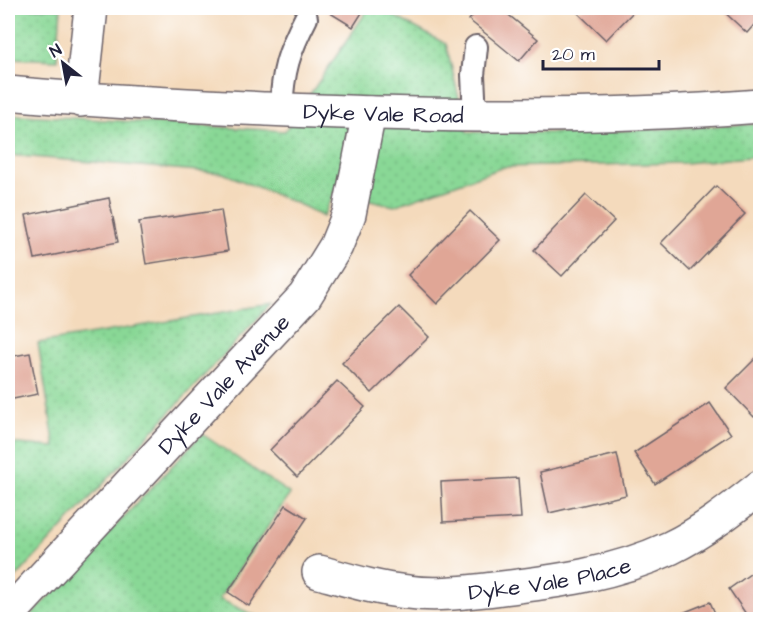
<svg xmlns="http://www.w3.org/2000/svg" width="768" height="627" viewBox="0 0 768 627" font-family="'Architects Daughter',sans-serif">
	<defs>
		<pattern id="grass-dots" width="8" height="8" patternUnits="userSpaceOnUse" patternTransform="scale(1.5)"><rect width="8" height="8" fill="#89d896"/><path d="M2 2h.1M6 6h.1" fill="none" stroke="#76b982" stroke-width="1.8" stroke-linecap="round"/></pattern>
	</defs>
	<rect width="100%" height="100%" fill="#fff"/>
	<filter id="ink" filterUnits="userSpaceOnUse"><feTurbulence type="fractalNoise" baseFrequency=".0167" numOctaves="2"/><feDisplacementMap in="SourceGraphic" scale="12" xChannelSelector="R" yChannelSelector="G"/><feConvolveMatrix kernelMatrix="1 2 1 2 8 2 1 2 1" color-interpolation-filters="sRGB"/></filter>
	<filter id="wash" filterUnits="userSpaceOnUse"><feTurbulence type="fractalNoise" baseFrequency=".008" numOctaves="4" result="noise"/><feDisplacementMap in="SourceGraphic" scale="24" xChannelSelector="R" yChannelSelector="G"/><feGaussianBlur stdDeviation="1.35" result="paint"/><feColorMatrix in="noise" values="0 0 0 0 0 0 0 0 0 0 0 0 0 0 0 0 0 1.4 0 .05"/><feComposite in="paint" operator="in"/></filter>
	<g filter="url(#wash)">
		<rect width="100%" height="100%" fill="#f4dabc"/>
		<g fill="url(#grass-dots)" stroke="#567d68" stroke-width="1.5">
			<path d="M8,8H61L57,60L8,58Z"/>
			<path d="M369,8H379L446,44L467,132L576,133L760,124V156L685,163L504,167L394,206L335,191L323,217L305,207L223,173L8,155V114L285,131Z"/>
			<path d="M271,304L8,586V443L55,447L38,343Z"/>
			<path d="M202,434L290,494L219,599L260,618L280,619H28Z"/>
		</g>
		<g id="blocks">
			<g fill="#e0a696">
				<path d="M322,8H365L353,27Z"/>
				<path d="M479,8H500L538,39L519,61L469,20Z"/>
				<path d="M582,8H637L606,40L577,12Z"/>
				<path d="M720,8H760V18L747,33Z"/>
				<path d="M716,186L745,214L690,271L661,243Z"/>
				<path d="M586,195L614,221L562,276L534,250Z"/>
				<path d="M109,198L118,242L35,259L26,215Z"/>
				<path d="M221,210L228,251L146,264L139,222Z"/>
				<path d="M470,211L500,240L437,304L408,275Z"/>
				<path d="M399,307L429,337L372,393L342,363Z"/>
				<path d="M30,353L38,394L8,400V357Z"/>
				<path d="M760,354V411L754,417L726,388Z"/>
				<path d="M337,381L365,407L297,477L270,450Z"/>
				<path d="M710,403L731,434L655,484L634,453Z"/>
				<path d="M617,454L626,495L549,513L540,472Z"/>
				<path d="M518,478L521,518L443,522L441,482Z"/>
				<path d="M286,505L307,518L249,606L228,592Z"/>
				<path d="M760,567V615L750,620L729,589Z"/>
				<path d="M710,602L718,620H667L675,616Z"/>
			</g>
		</g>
	</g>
	<g filter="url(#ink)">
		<use href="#blocks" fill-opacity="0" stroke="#6c6268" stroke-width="1.5"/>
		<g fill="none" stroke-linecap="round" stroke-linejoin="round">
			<g stroke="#6c6268" stroke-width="26">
				<g id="service">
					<path d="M281,109C283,70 288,53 306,18"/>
					<path d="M475,116L473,75L476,47"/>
				</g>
			</g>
			<g stroke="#6c6268" stroke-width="36">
				<g id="minor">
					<path id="s1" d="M8,93C93,101 180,105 266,109C431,116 595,119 760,106"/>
					<path d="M81,100L91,8"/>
					<path id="s2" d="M319,572C348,580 377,589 408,592C436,596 465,592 494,589C555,582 614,574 670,548C703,532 731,510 760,487"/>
					<path id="s3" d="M8,615L305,296L336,246L349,214L369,113"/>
				</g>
			</g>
			<use href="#service" stroke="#fff" stroke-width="22"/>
			<use href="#minor" stroke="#fff" stroke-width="33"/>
		</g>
	</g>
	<g text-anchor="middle" stroke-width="5" stroke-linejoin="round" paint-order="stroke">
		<g font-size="22" fill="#22223b" stroke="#fff">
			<text dy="8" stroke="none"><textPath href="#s1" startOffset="376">Dyke Vale Road</textPath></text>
			<text dy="8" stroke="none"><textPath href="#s3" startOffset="316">Dyke Vale Avenue</textPath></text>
			<text dy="8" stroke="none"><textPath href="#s2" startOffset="234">Dyke Vale Place</textPath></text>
		</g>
	</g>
	<rect width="768" height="627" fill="none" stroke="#fff" stroke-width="30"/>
	<g transform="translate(63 63) rotate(329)" stroke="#ffffff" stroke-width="4.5" paint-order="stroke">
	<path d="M0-4.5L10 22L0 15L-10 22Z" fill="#22223b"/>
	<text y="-9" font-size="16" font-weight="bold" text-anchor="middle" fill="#22223b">N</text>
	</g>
	<path d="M543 60v9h116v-9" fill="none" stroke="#22223b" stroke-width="3"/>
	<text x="552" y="60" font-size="18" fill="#22223b" stroke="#ffffff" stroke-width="4.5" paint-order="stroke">20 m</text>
</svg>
